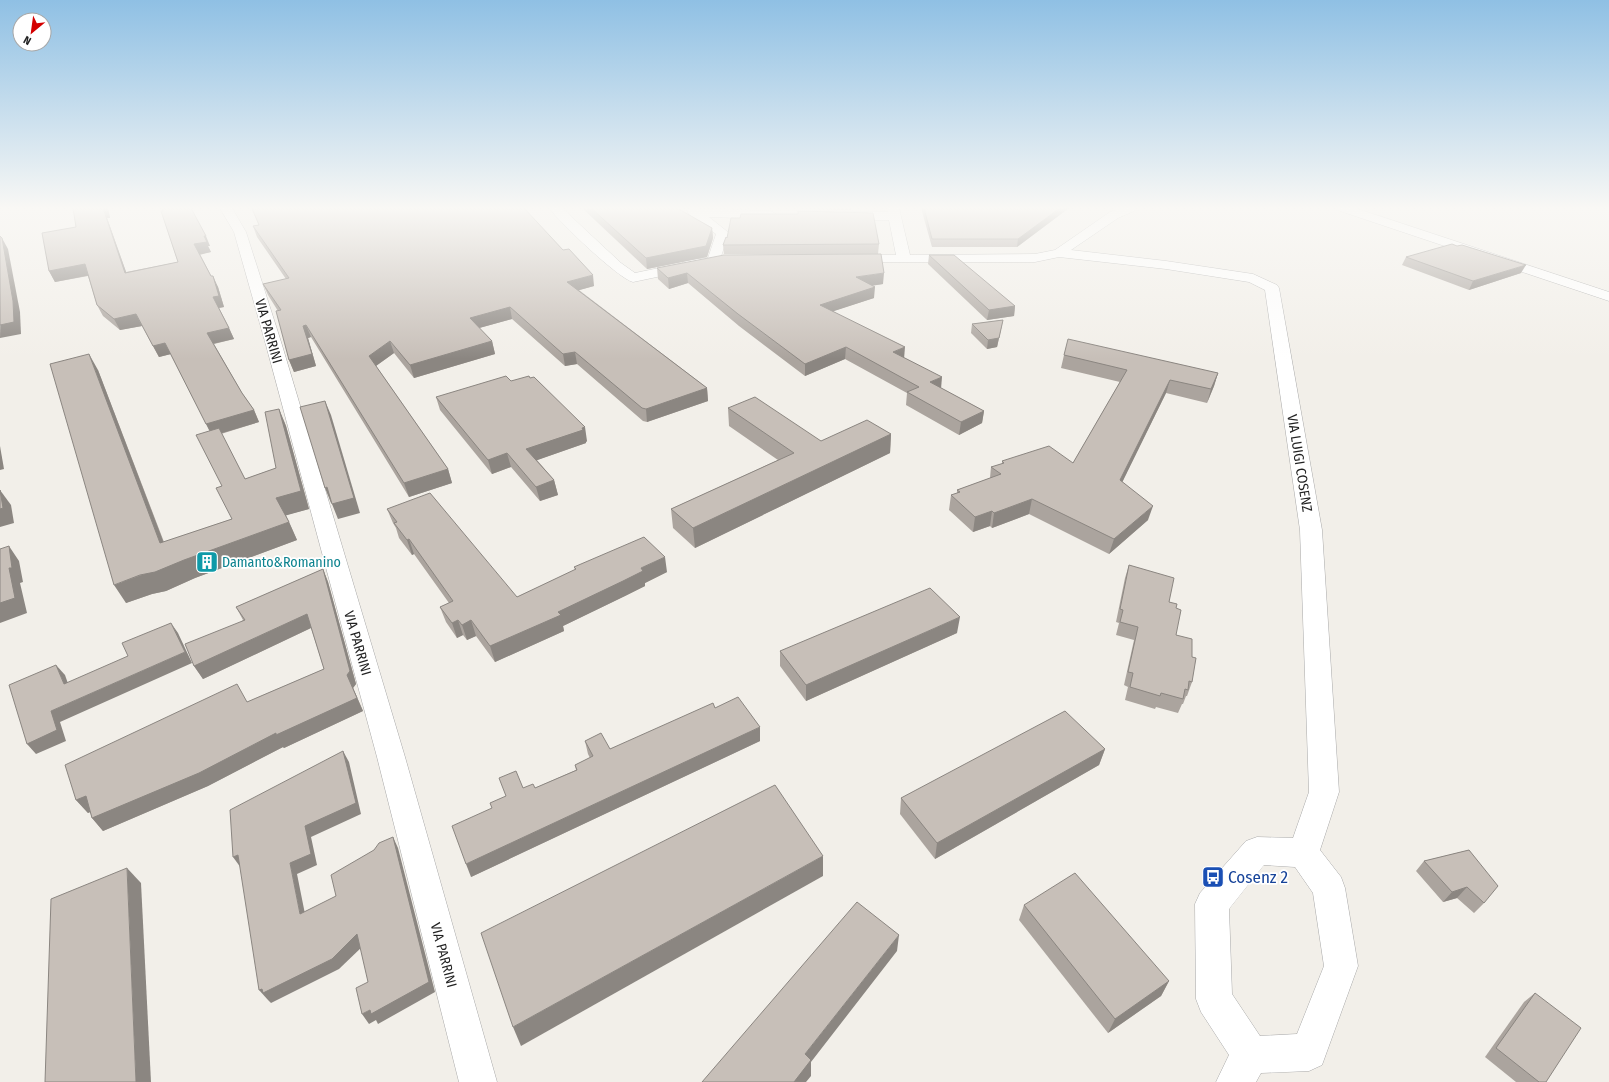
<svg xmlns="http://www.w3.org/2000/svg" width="1609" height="1082" viewBox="0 0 1609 1082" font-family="'Fira Sans Condensed',sans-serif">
	<rect width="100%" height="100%" fill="#f2efe9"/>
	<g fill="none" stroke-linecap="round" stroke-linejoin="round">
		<g stroke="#a9a9a9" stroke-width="1">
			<g id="minor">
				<path d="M220,208H232L246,232L282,345L405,757L497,1082H459L377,757L266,345L234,232Z"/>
				<path d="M549,208H562L621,263L635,273L683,263L684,260L708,258L716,234L689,214L687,211L689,208L771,211L777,215L771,219L709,217L729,233L718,265L692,267L690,270L633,282C619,279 559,222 549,208Z"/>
				<path d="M887,208H899L910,255L1035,254L1055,250L1110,212L1121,208H1136L1134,211L1118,218L1071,250L1166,261L1253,274L1277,285L1279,288L1322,530L1339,792L1320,850L1341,877L1345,888L1358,966L1322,1065L1309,1071L1261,1073L1256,1082H1216L1229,1055L1201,1012L1196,999L1195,904L1200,893L1246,841L1257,837L1293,838L1309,792L1300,530L1265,290L1249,282L1166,269L1059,257L1035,262H846L844,259L846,256L851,255H896L889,220H843L837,216L843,212H888ZM1264,865L1295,867L1313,893L1324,966L1297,1034L1260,1036L1232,994L1229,909Z"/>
				<path d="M1338,208H1355L1609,292V301L1340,211Z"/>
			</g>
		</g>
		<use href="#minor" fill="#fff" fill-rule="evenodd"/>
	</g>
	<g fill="#aba49e">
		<path d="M73,208H108L110,218H107L126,272L178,262L161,211L210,246H208L211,252L200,254L211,276L218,287L224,307L219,308L229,328L234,339L214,344L242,393L254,410L259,422L221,434L245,479L276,468L279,409L286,426L309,509L286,515L297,540L195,578L166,591L152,594L126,603L98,370L164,542L232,519L222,486L210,431L171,354L159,357L142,326L120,330L103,316L97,305L88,276L55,282L49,271L76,227Z"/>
		<path d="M251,208H524L594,286L579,290L707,388L708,401L647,422L643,421L577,364L565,366L512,319L479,328L492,341L495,354L414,378L394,353L376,366L448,469L452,483L409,497L311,337L308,338L316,366L294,372L289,360L278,311L268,295L263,284L286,279L257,237L253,226L259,225Z"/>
		<path d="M582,208H677L712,228L713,238L707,257L647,269Z"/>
		<path d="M799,208H851V210L799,209Z"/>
		<path d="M921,208H1069L1017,247H932Z"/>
		<path d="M727,238L879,244L878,254H724L723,245Z"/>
		<path d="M929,255L1015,306L1014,316L987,320L928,264Z"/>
		<path d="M1406,257L1521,273L1469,290L1402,265Z"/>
		<path d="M657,268L883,284L871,286L874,298L833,311L904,358L941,388L984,411L982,423L959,435L906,405L907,393L845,359L805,376L739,326L688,283L669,289L658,279Z"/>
		<path d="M1003,320L997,347L987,349L971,333L972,324Z"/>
		<path d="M1064,355L1218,373L1214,386L1207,403L1166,393L1122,482L1148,520L1109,554L1029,514L992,528L990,526L973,532L949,510L951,495L957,493V490L990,478L991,467L1002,464V461L1073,463L1120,382L1061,368Z"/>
		<path d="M511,381L587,441L586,442V443L537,460L554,480L558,495L540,501L511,467L492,474L440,410L436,397Z"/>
		<path d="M728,408L821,441L891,434L890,453L695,548L673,528L671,509L778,460L729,426Z"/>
		<path d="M387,509L517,597L575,570L574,567L667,572L645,583V586L625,596L563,626L564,631L495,662L476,636L467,640L463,635L457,638L446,622L440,607L449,603L414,554L412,555L399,538L396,528L393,523Z"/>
		<path d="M1129,565L1176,608V635L1192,657V682L1187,696H1186L1183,704H1182L1178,713L1156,707L1155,709L1125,700L1128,687L1124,685L1134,640L1116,635L1119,623L1116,622L1125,578Z"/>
		<path d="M323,569L328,582L356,684L353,688L363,711L284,748L283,747L208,786L103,831L92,818L90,812L88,813L76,800L247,702L324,669L311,628L203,679L194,666L243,620L236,607Z"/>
		<path d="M957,633L806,701L780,666V651Z"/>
		<path d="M715,708L760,741L471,877L492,808L523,788H535L576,770L575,765L590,758L588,754L585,741L610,749Z"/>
		<path d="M1105,749L1099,765L935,859L900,814L901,798Z"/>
		<path d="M1469,850L1484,903L1474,913L1457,898L1443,902L1416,871L1424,861Z"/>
		<path d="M1024,905L1169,981L1161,996L1108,1033L1019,920Z"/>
		<path d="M1535,993L1546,1082H1516L1485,1057L1524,1002Z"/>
	</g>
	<g fill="#8b8681">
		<path d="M103,208H108L110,218H107L130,283L125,273Z"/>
		<path d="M1060,208H1069L1017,247L1018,239Z"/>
		<path d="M712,228L713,238L707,257L647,269L646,258Z"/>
		<path d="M204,236H206L210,246H208L211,252L199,255L194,244Z"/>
		<path d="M2,238L8,249L20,312L21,334L0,338Z"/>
		<path d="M85,264L91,275L55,282L49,271Z"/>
		<path d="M1526,265L1521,273L1469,290L1473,281Z"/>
		<path d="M687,273L688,283L669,289L668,278Z"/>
		<path d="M884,273L883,284L855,288L856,277Z"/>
		<path d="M593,275L594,286L569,293L567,282Z"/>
		<path d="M213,276L218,287L224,307L218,308L213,297Z"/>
		<path d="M875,287L874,298L819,316L820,305Z"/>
		<path d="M1015,306L1014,316L987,320L989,310Z"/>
		<path d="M510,307L512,319L472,330L470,318Z"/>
		<path d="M136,314L142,326L120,330L114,319Z"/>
		<path d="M1003,320L997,347L987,349L988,340Z"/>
		<path d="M306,325L311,337L308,338L316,366L294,372L289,360L303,326Z"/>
		<path d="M229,328L234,339L212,344L207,333Z"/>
		<path d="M390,341L394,353L373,368L369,356Z"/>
		<path d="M492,341L495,354L414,378L410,365Z"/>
		<path d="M165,343L171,354L159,357L153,346Z"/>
		<path d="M846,347L845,359L805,376V364Z"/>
		<path d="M905,347L904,359L893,352Z"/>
		<path d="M575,352L577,364L565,366L563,354Z"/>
		<path d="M89,354L98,370L171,562L160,543Z"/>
		<path d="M1218,373L1214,386L1207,403L1211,389Z"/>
		<path d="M942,377L941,389L930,382Z"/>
		<path d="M1170,380L1166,393L1116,495L1120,480Z"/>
		<path d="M707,388L708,401L647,422L646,409Z"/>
		<path d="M325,401L331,415L360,513L338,519L332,504Z"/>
		<path d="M279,409L286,426L309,509L284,516L276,498Z"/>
		<path d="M254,410L259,422L212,436L206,424Z"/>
		<path d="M984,411L982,423L959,435L961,422Z"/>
		<path d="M585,427L587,441L586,442V443L529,463L526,449Z"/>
		<path d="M891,434L890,453L695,548L693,528Z"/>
		<path d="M0,446L4,469L0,470Z"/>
		<path d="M507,453L511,467L492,474L488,460Z"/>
		<path d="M448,469L452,483L409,497L404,483Z"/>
		<path d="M554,480L558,495L540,501L536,487Z"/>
		<path d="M327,487L333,502L331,503L325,488Z"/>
		<path d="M0,490L11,505L14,523L0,527Z"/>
		<path d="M1032,499L1029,514L992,528L994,513Z"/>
		<path d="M1153,506L1148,520L1109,554L1114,539Z"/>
		<path d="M992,511L990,526L973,532L975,517Z"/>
		<path d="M289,522L297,540L195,578L166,591L152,594L126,603L114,585Z"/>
		<path d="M409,539L414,554L412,555L407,540Z"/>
		<path d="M9,546L19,561L23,582L20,583L27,613L0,623V603Z"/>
		<path d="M665,557L667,572L645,583V586L625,596L563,626L564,631L495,662L490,646L641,568Z"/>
		<path d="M323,569L328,582L356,684L353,688L363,711L284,748L283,747L208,786L103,831L92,818L347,675Z"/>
		<path d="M307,614L313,627L203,679L194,666Z"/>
		<path d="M960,617L957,633L806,701V685Z"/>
		<path d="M458,620L463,635L457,638L452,623Z"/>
		<path d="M471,620L476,636L467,640L462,625Z"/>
		<path d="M171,623L178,633L192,663L60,722L66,741L36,754L27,744L51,711L185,652Z"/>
		<path d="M56,665L65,675L72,695L64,684Z"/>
		<path d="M760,727V741L471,877L466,864Z"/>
		<path d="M1105,749L1099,765L935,859L937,843Z"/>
		<path d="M343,751L349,762L361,814L311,837L317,865L297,874L307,924L300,914L290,863L305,826Z"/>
		<path d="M86,796L97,809L88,813L76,800Z"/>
		<path d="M393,837L398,848L435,992L378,1024L376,1020L369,1024L362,1014L370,1010Z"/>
		<path d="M238,855L241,868L233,857Z"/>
		<path d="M823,856V876L521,1046L513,1027Z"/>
		<path d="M127,868L141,883L151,1082H136Z"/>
		<path d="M1467,887L1457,898L1443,902L1452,892Z"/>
		<path d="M357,934L364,945L339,969L271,1003L268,1000L259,990Z"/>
		<path d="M899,935L897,951L811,1062V1076L806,1082H794L805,1054Z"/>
		<path d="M1169,981L1161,996L1108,1033L1115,1019Z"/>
	</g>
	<g fill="#c7bfb8" stroke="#8b8681">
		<path d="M73,208H105H103L125,273L178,262L161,211H163L162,208H191L206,236H204L207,242L194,244L211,276H213L219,296L213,297L229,328L207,333L242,393L254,410L206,424L165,343L153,346L136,314L114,319L97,305L85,264L49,271L42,233L76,227Z"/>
		<path d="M252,208H524L563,250L569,249L593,275L567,282L707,388L646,409L642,408L575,352L563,354L510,307L470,318L492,341L410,365L390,341L369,356L448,469L404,483L306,325L303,326L312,354L289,360L276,311L281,310L263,284L289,278L253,226L259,225Z"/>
		<path d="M591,208H677L712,228L706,246L646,258Z"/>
		<path d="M924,208H1060L1018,239H932Z"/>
		<path d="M798,211L873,213L879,244L723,245L726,237L727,238L731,218H740L741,214H798Z"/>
		<path d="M0,236L2,238L13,301L14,322L0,325Z"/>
		<path d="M1452,244L1457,246L1462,245L1526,265L1473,281L1406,257Z"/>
		<path d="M881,254L884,273L856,277L875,287L820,305L905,347L893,352L942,377L930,382L984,411L961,422L907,392L919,387L846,347L805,364L738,314L687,273L668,278L657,268L724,255Z"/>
		<path d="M929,255H954L1015,306L989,310Z"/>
		<path d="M1003,320L999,338L988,340L972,324Z"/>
		<path d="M1068,339L1218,373L1211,389L1170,380L1120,480L1153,506L1114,539L1032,499L994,513L992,511L975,517L951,495L960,492L957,490L1001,474L991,467L1004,463L1002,461L1049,446L1073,463L1127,370L1064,355Z"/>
		<path d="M89,354L160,543L232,519L216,488L222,486L196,435L219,428L245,479L276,468L265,412L279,409L301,491L276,498L289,522L184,560L155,572L140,575L114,585L50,364Z"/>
		<path d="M506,376L511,381L529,376L530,378L534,377L585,427L582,428L583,430L526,449L554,480L536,487L507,453L488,460L436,397Z"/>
		<path d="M755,397L821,441L867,420L891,434L693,528L671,509L794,453L728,408Z"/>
		<path d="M325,401L354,498L332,504L327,487L325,488L300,407Z"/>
		<path d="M0,490L3,508L0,509Z"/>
		<path d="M430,493L517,597L576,569L574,567L644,537L665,557L641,568L643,571L623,581L558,612L561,615L490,646L471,620L462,625L458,620L452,623L440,607L453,601L409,539L407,540L394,523L397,522L387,509Z"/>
		<path d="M9,546L12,568H9L15,598L0,603V549Z"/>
		<path d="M1129,565L1174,578L1169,602L1177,604L1176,608L1181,610L1176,635L1192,639V657L1196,658L1192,682L1189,681L1188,690L1185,689L1183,699L1161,693L1160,696L1130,687L1133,673L1128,672L1138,627L1120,622L1123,610L1120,609Z"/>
		<path d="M323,569L350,671L347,675L357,698L276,735V733L199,773L92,818L86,796L76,800L65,765L237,684L247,702L324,669L307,614L194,666L185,644L245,620L236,607Z"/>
		<path d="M930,588L960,617L806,685L780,651Z"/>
		<path d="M171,623L185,652L51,711L57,730L27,744L9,685L56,665L64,684L128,656L122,643Z"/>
		<path d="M738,697L760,727L466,864L452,826L492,808L490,803L506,796L499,778L516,771L523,788L533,784L535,788L577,770L575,765L593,756L585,741L601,733L610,749L713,703L715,708Z"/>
		<path d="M1065,711L1105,749L937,843L901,798Z"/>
		<path d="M343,751L356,803L305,826L311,854L290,863L300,914L336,896L331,875L374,850L379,843L393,837L429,982L371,1014L370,1010L362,1014L356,988L368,982L357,934L332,959L263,993L262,989L259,990L238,855L233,857L230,810Z"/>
		<path d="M775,785L823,856L513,1027L481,933Z"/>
		<path d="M1469,850L1498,886L1484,903L1467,887L1452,892L1424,861Z"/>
		<path d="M127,868L136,1082H45L51,899Z"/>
		<path d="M1075,873L1169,981L1115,1019L1024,905Z"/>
		<path d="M857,902L899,935L805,1054L811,1060L794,1082H702Z"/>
		<path d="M1535,993L1581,1028L1546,1082H1539L1496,1048Z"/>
	</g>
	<linearGradient id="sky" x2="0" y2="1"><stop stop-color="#8fc0e4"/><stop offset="0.58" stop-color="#f9f8f5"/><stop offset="1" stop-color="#f9f8f5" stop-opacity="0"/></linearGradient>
	<rect width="1609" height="359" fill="url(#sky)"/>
	<defs>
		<g id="building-square" transform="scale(1.15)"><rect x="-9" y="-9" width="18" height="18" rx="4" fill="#0f9aa8" stroke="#fff"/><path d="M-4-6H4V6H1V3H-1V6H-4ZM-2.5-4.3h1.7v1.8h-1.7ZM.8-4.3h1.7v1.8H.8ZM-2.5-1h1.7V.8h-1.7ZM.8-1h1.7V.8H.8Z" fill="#fff"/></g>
		<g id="bus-square" transform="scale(1.15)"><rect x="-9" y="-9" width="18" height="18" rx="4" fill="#1a4fb4" stroke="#fff"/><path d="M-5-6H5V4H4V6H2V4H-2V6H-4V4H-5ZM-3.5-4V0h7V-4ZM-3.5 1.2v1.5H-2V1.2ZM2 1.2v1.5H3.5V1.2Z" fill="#fff"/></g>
	</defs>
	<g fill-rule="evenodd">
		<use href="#building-square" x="207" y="562"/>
		<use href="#bus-square" x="1213" y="877"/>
	</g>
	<g text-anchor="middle" stroke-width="3.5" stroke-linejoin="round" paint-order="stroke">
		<g font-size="14" fill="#222" stroke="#fff">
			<text transform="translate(269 331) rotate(74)" y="5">VIA PARRINI</text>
			<text transform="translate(1300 463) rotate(81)" y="5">VIA LUIGI COSENZ</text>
			<text transform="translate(358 643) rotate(74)" y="5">VIA PARRINI</text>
			<text transform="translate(444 955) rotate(75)" y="5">VIA PARRINI</text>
		</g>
		<g font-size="14" fill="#0d838f" stroke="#fff" text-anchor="start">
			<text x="222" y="567">Damanto&amp;Romanino</text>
		</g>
		<g font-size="17" fill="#164399" stroke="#fff" text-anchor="start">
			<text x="1228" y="883">Cosenz 2</text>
		</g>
	</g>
	<g transform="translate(32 32) rotate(209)"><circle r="19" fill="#ffffff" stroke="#a7a7a7"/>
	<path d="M0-3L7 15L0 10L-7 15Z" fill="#d40000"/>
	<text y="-6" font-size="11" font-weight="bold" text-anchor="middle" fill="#222222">N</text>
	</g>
</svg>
